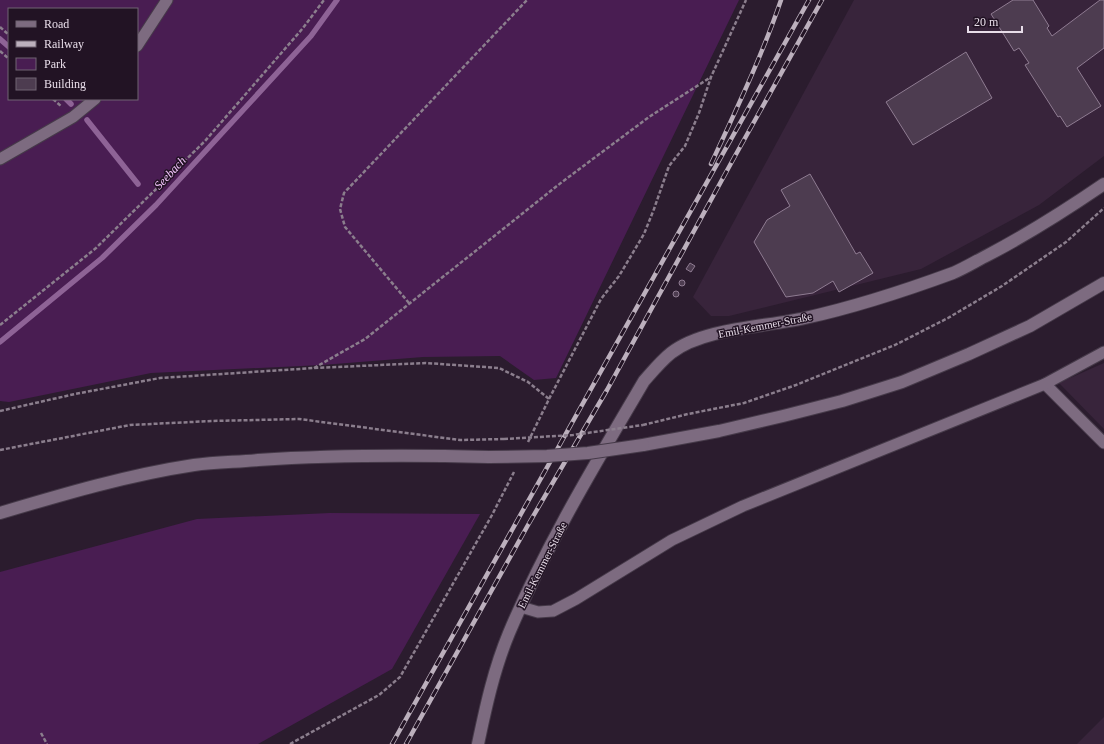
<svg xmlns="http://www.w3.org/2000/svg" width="1104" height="744" viewBox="0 0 1104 744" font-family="Georgia,serif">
	<rect width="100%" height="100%" fill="#2b1c2e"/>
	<g fill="#38243b">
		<path d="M854,0H1104V156L1039,205L921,269L729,316H711L693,297Z"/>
		<path d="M1104,363V429L1059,383Z"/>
		<path d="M1104,717V744H1077Z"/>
	</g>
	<g fill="#491d52" fill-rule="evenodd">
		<path d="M0,0H739L556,378L534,380L500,356L423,357L322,365L151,373L9,402L0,401ZM9,9H137V99H9Z"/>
		<path d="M330,513L480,514L392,669L258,744H0V572L197,519Z"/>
	</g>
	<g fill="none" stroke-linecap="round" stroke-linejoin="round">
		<g stroke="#8e6396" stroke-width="5.5">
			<path d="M0,39L9,47"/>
			<path d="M66,99L71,104"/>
			<path d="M87,120L138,184"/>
			<path d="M0,342L102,258L156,205L311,36L337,0"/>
		</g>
	</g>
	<g fill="#4d3c50" stroke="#8f7c92">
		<path d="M1013,0H1033L1049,26L1047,28L1052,36L1100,0H1104V48L1077,68L1101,106L1067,127L1060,116L1058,117L1025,65L1029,63L1019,48L1014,51L991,14Z"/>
		<path d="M966,52L992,98L913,145L886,102Z"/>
		<path d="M810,174L856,254L860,252L873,273L839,292L833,281L813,293L786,297L754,242L767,220L790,206L781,190Z"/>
		<path d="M690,263L695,266L691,272L686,269Z"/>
		<circle cx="682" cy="283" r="3"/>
		<circle cx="676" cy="294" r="3"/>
	</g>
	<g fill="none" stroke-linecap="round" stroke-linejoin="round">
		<g stroke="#463a49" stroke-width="13">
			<g id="lane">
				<path d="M137,46L167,0"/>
				<path d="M0,159L73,117L95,99"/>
				<path d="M1045,384L1104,443"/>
				<path d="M521,607L538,612L553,611L576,599L672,540L743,506L1045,384L1104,352"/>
			</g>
		</g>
		<g stroke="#463a49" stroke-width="14">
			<g id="secondary">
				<path d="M643,445L719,431L783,416L842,401L902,382L969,354L1030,326L1104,283"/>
				<path d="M0,513C64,494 128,475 194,465C215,462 237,462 258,460C336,455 411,455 489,457"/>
				<path d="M478,744C486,706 494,669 509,633C546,545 596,463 644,381C652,372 661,361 671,353C703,328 765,327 805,318C855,307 904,291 953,273C965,268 976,261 988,255C1028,234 1066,210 1104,184"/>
			</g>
		</g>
		<g stroke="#8b7e8d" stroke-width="2.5" stroke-dasharray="4 2" stroke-linecap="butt">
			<path d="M0,27L9,35"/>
			<path d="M0,51L9,59"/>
			<path d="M53,99L62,107"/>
			<path d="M409,303L345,227L340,209L344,193L527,0"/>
			<path d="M0,325L96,248L205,141L303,28L324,0"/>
			<path d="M314,368L365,339L562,182L649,117L711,77"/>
			<path d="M549,399L601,299L619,276L644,234L654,209L669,166L685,146L699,113L711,77L746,0"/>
			<path d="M0,411L75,394L160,378L314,368L426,363L499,368L528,382L549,399L528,442"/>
			<path d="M643,425L688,414L744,403L796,385L895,345L948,318L1002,286L1066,242L1104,208"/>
			<path d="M0,450L130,425L212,421L299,419L460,440L504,439"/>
			<path d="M41,733L47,744"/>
			<path d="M290,744L379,695L400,677L492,515L514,472"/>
		</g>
		<use href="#lane" stroke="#7d6b80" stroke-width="11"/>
		<use href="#secondary" stroke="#7d6b80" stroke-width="12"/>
		<g stroke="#bcb0bd" stroke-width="4.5">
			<g id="rail">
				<path d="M711,164C736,110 762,56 781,0"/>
				<path d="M392,744L809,0"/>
				<path d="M406,744L528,525L607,390L735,156L822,0"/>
			</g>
		</g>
		<use href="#rail" stroke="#221324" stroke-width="3" stroke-dasharray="9" stroke-linecap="butt"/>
		<g stroke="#463a49" stroke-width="14" stroke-linecap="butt">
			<path id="secondary-bridge" d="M489,457L547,456L588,453L643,445"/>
		</g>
		<path stroke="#8b7e8d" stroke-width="2.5" stroke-dasharray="4 2" stroke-linecap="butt" d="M504,439L573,435L643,425"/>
		<use href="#secondary-bridge" stroke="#7d6b80" stroke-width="12"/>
	</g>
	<g text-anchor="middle" stroke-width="3" stroke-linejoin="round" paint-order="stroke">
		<g font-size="11" fill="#e8dde9" stroke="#221324">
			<text transform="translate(765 325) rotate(-11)" y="4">Emil-Kemmer-Straße</text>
			<text transform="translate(542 565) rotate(-63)" y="4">Emil-Kemmer-Straße</text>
		</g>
		<g font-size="12" font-style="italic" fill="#f5c5fe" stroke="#221324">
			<text transform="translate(170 173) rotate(-47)" y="4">Seebach</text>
		</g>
	</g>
	<rect x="8" y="8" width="130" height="92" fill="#221324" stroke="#716473"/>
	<rect x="16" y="21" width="20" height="6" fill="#7d6b80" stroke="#716473"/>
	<text x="44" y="28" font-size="12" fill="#e8dde9">Road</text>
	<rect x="16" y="41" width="20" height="6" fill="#bcb0bd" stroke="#716473"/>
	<text x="44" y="48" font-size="12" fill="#e8dde9">Railway</text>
	<rect x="16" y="58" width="20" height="12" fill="#491d52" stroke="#716473"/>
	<text x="44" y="68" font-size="12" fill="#e8dde9">Park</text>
	<rect x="16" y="78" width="20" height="12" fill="#4d3c50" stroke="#716473"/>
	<text x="44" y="88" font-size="12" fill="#e8dde9">Building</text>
	<path d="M968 26v6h54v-6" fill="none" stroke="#e8dde9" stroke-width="2"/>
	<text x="974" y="26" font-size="12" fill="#e8dde9" stroke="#221324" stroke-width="3" paint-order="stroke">20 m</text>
</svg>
